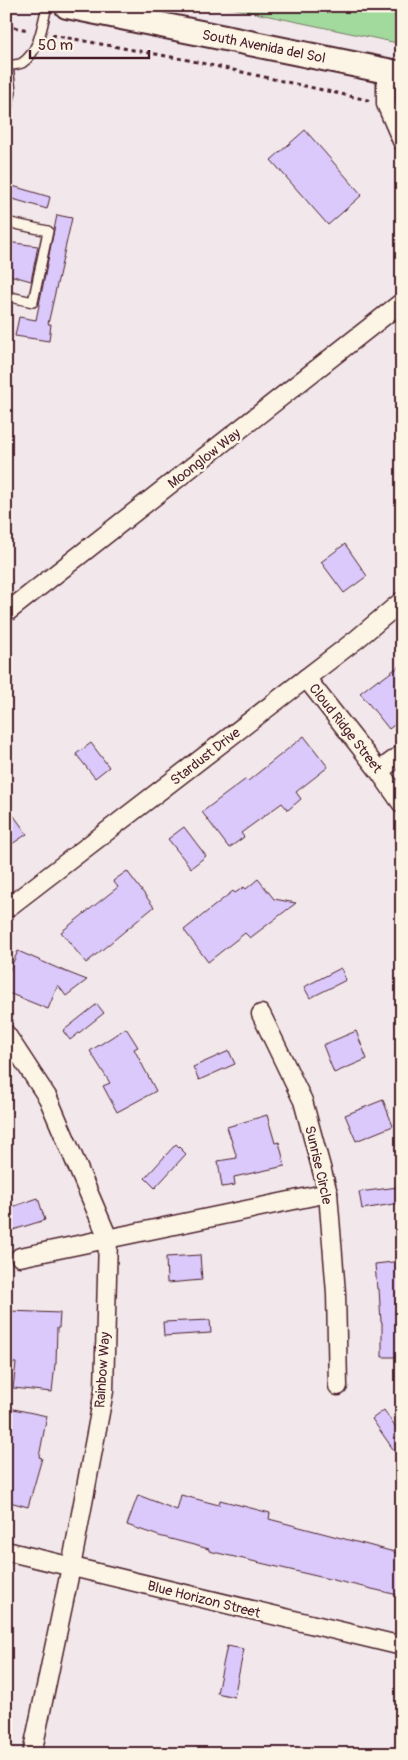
<svg xmlns="http://www.w3.org/2000/svg" width="408" height="1760" viewBox="0 0 408 1760" font-family="Pangolin,sans-serif">
	<rect width="100%" height="100%" fill="#f2e8eb"/>
	<filter id="ink" filterUnits="userSpaceOnUse"><feTurbulence type="fractalNoise" baseFrequency=".02" numOctaves="2"/><feDisplacementMap in="SourceGraphic" scale="10" xChannelSelector="R" yChannelSelector="G"/><feConvolveMatrix kernelMatrix="1 2 1 2 8 2 1 2 1" color-interpolation-filters="sRGB"/></filter>
	<g filter="url(#ink)">
		<path fill="#a2da9e" stroke="#767c64" d="M221,6H402V44L236,9Z"/>
		<g fill="#dac9fa" stroke="#4a1f2b">
			<path d="M305,130L362,195L328,225L271,160Z"/>
			<path d="M9,185L50,197L47,209L6,197Z"/>
			<path d="M57,215L72,218L48,324H51L49,341L15,336L19,317L36,320Z"/>
			<path d="M6,242L38,246L31,281L6,274Z"/>
			<path d="M345,544L367,576L344,593L321,562Z"/>
			<path d="M402,664V719L389,729L360,693L378,679L379,681Z"/>
			<path d="M304,736L328,767L296,792L301,799L288,810L282,803L241,833L244,837L229,848L202,812L246,779L248,781Z"/>
			<path d="M91,743L109,767L95,778L76,754Z"/>
			<path d="M6,805L27,834L6,848Z"/>
			<path d="M184,827L206,856L191,868L168,839Z"/>
			<path d="M127,871L154,907L86,963L61,932L118,887L113,881Z"/>
			<path d="M258,879L274,899L296,903L250,938L245,933L208,962L184,930L233,891L235,893L244,887L246,889Z"/>
			<path d="M18,951L64,971L87,980L66,996L58,985L48,1009L6,992V978Z"/>
			<path d="M341,968L346,980L310,998L304,987Z"/>
			<path d="M97,1004L104,1013L70,1040L63,1031Z"/>
			<path d="M126,1028L138,1047L134,1049L156,1091L117,1112L103,1086L110,1083L90,1051Z"/>
			<path d="M356,1031L367,1059L334,1073L323,1045Z"/>
			<path d="M229,1051L235,1064L199,1080L193,1067Z"/>
			<path d="M383,1100L393,1126L356,1141L345,1115Z"/>
			<path d="M267,1115L275,1143L279,1142L285,1166L234,1177L235,1185L222,1187L218,1161L237,1158L227,1127Z"/>
			<path d="M176,1144L186,1154L155,1188L145,1178Z"/>
			<path d="M398,1187L400,1203L362,1209L359,1192Z"/>
			<path d="M38,1198L45,1220L13,1230L6,1209Z"/>
			<path d="M200,1255L202,1280L167,1283L166,1257Z"/>
			<path d="M402,1261V1357H382V1322H381L379,1289H377L375,1264Z"/>
			<path d="M10,1311L60,1313L59,1328H57L56,1364H55L52,1392L13,1388L16,1363H9Z"/>
			<path d="M210,1320L211,1333L164,1336L163,1322Z"/>
			<path d="M9,1408L47,1416L39,1457L42,1458L28,1507L6,1501V1420Z"/>
			<path d="M384,1410L402,1436V1462L372,1419Z"/>
			<path d="M138,1495L177,1510L181,1495L219,1505L220,1500L270,1513L269,1519L402,1554V1596L209,1551V1549L159,1536L127,1525Z"/>
			<path d="M227,1646L244,1649L234,1697L217,1693Z"/>
		</g>
		<g fill="none" stroke-linecap="round" stroke-linejoin="round">
			<g stroke="#4a1f2b" stroke-width="12">
				<g id="lane">
					<path d="M6,66C11,65 18,65 22,63C40,51 42,25 47,6"/>
					<path d="M6,114L11,92L8,66"/>
					<path d="M6,222L48,231L33,302L6,296"/>
				</g>
			</g>
			<g stroke="#4a1f2b" stroke-width="21">
				<g id="street">
					<path d="M386,71V104L402,141"/>
					<path d="M6,613L402,302"/>
					<path d="M306,678L379,771L402,804"/>
					<path d="M379,771L402,754"/>
					<path d="M6,909L357,639L402,601"/>
					<path d="M261,1014L303,1101L328,1193L336,1293L338,1386"/>
					<path d="M6,1034L48,1098L108,1238L104,1391L71,1567L32,1754"/>
					<path d="M20,1257L328,1193"/>
					<path d="M6,1551L402,1646"/>
				</g>
			</g>
			<g stroke="#4a1f2b" stroke-width="28">
				<path id="secondary" d="M67,6L402,74"/>
			</g>
			<g stroke="#4a1f2b" stroke-width="3" stroke-dasharray="4 4" stroke-linecap="butt">
				<path d="M6,26L29,30"/>
				<path d="M52,35L188,60L372,101"/>
			</g>
			<use href="#lane" stroke="#fcf5e5" stroke-width="9"/>
			<use href="#street" stroke="#fcf5e5" stroke-width="18"/>
			<use href="#secondary" stroke="#fcf5e5" stroke-width="24"/>
		</g>
	</g>
	<g text-anchor="middle" stroke-width="5" stroke-linejoin="round" paint-order="stroke">
		<g font-size="14" fill="#4a1f2b" stroke="#fcf5e5">
			<text transform="translate(264 46) rotate(11)" y="5">South Avenida del Sol</text>
			<text transform="translate(204 458) rotate(-38)" y="5">Moonglow Way</text>
			<text transform="translate(346 728) rotate(52)" y="5">Cloud Ridge Street</text>
			<text transform="translate(205 756) rotate(-38)" y="5">Stardust Drive</text>
			<text transform="translate(319 1165) rotate(77)" y="5">Sunrise Circle</text>
			<text transform="translate(102 1370) rotate(-86)" y="5">Rainbow Way</text>
			<text transform="translate(204 1599) rotate(14)" y="5">Blue Horizon Street</text>
		</g>
	</g>
	<rect width="408" height="1760" fill="none" stroke="#fcf5e5" stroke-width="25"/>
	<rect x="12" y="12" width="383" height="1735" fill="none" stroke="#4a1f2b" stroke-width="2" filter="url(#ink)"/>
	<path d="M30 50v8h119v-8" fill="none" stroke="#4a1f2b" stroke-width="2.5"/>
	<text x="38" y="50" font-size="15" fill="#4a1f2b" stroke="#fcf5e5" stroke-width="4" paint-order="stroke">50 m</text>
</svg>
